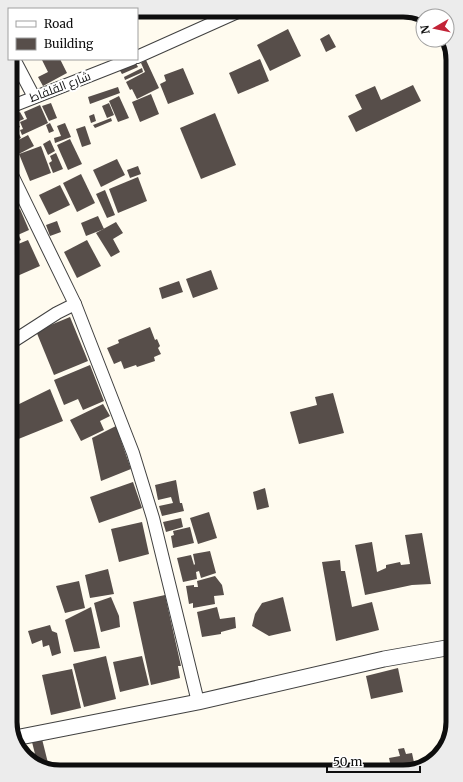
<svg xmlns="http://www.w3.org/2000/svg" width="463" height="782" viewBox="0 0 463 782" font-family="Merriweather,Cairo,serif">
	<rect width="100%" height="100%" fill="#fffbef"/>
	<g fill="#574e4a">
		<path d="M358,10H375L362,18Z"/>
		<path d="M288,29L301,56L270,71L257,45Z"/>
		<path d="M329,34L336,47L326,52L320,39Z"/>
		<path d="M45,59H60L67,73L43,86L38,77L48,72L42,60Z"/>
		<path d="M260,59L269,81L238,94L229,73Z"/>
		<path d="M146,60L159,88L137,99L132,89L130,90L126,82L145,72L141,63Z"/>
		<path d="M135,61L138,67L122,74L119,69Z"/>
		<path d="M142,68L143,72L125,80L124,77Z"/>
		<path d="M183,68L194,94L168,104L160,84L166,81L164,75Z"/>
		<path d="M413,85L421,101L356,132L348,116L362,109L355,95L375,86L381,100Z"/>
		<path d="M118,87L120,93L90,104L88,97Z"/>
		<path d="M151,94L159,114L140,122L132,102Z"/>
		<path d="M119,96L129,118L118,122L109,101Z"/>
		<path d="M51,103L57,118L49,121L42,106Z"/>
		<path d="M109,103L114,115L107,118L102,106Z"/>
		<path d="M40,105L48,123L22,135L20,130L23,129L20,122L27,119L24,112Z"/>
		<path d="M20,112L24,119L17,122L20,127L18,128L12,117Z"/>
		<path d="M215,113L236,165L201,179L180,128Z"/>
		<path d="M94,114L96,121L91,123L89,116Z"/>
		<path d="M11,118L21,138L11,143Z"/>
		<path d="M111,118L112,121L95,128L93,125Z"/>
		<path d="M50,123L54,131L49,133L46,125Z"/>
		<path d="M65,123L71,137L55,143L54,138L61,136L57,126Z"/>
		<path d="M85,126L91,144L82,147L76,129Z"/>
		<path d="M28,135L34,146L13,157L11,144Z"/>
		<path d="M70,139L82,164L68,170L57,145Z"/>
		<path d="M50,140L55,151L48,155L43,144Z"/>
		<path d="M41,146L51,173L30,181L19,154Z"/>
		<path d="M56,153L63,169L53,173L49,163L52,161L50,156Z"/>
		<path d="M117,159L125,175L101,187L93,170Z"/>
		<path d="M138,166L141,174L130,178L127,170Z"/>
		<path d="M81,174L95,203L77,212L63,183Z"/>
		<path d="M138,177L147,201L118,213L109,189Z"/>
		<path d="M60,185L70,205L49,215L39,195Z"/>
		<path d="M105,190L115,215L107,218L96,194Z"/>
		<path d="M16,194L19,202L11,205V196Z"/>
		<path d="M20,209L29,230L11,238V213Z"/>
		<path d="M98,216L104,229L86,236L81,223Z"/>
		<path d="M57,221L61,232L50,236L46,225Z"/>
		<path d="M116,222L123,233L113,239L120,252L111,257L96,233Z"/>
		<path d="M19,236L21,240L11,244V239Z"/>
		<path d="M28,240L40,266L15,277L12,269L11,247Z"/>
		<path d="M87,240L101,266L77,278L64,252Z"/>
		<path d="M211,270L218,289L193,298L186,279Z"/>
		<path d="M179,281L183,292L162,299L159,288Z"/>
		<path d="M70,317L88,361L54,375L36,331Z"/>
		<path d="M150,327L155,340L157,339L160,346L158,348L161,354L154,357L155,361L137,367L136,365L124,369L121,361L114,364L107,348L119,343L118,340Z"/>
		<path d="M90,365L104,401L83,410L78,399L64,405L54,380Z"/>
		<path d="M50,389L63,421L16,440L13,431V407Z"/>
		<path d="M333,393L344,433L299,444L290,412L317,405L315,397Z"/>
		<path d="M103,404L110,416L100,421L104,430L81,441L70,420Z"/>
		<path d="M116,426L131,469L101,481L92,438Z"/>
		<path d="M176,480L180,503H182L184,511L162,516L159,506L173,503L171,497L158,500L155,485Z"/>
		<path d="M133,482L142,508L99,523L90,497Z"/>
		<path d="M265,488L269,507L257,510L253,492Z"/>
		<path d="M209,512L217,538L198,544L190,518Z"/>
		<path d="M181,518L183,527L166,532L163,522Z"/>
		<path d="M142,522L149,554L119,562L111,529Z"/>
		<path d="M190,527L194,543L173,548L171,536L174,535L173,531Z"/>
		<path d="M422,533L431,584L412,585L365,595L355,545L372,542L377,572L386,568V565L400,562L401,565L410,564L405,535Z"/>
		<path d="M210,551L216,573L201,578L199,571L196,572L197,579L183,582L177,558L191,555L194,565L195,564L193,554Z"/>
		<path d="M340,560L341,571H345L352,607L372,602L379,630L336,641L322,562Z"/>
		<path d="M108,569L114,594L90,598L85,575Z"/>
		<path d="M215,576L222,585L224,595L214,596L215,604L193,608V603L189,604L186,586L194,585V587H198L197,581Z"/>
		<path d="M79,581L85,608L65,613L56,586Z"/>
		<path d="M452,592V616H451L447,593Z"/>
		<path d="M165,595L181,666H178L180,678L151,685L133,602Z"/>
		<path d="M111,597L119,616L120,627L101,632L94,603Z"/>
		<path d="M283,597L291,631L269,636L252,626L255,614L262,603Z"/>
		<path d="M91,607L100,648L74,652L65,620Z"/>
		<path d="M217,607L220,619L235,617L236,628L221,632V634L202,637L197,612Z"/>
		<path d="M50,625L52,631L57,633L61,653L52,656L49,645L43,647L42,640L32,644L28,631Z"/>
		<path d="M106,656L116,699L84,707L73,664Z"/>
		<path d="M142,656L149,685L120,692L113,662Z"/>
		<path d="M398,668L403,692L371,699L366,676Z"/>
		<path d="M72,669L81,708L51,715L42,675Z"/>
		<path d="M41,735L49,767L45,768L38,766L31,738Z"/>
		<path d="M404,748L406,754L412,753L415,767H391L389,758L400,756L398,749Z"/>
	</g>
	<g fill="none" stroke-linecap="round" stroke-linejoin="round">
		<g stroke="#414141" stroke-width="14">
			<g id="minor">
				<path d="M137,57L242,10"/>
				<path d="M14,59L34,97"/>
				<path d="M10,107L132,59"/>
				<path d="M11,173L75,304L133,453L153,518L198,702"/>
				<path d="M12,342L57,313L75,304"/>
			</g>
		</g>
		<g stroke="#414141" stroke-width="17">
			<path id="tertiary" d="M15,738L198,702L384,659L452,647"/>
		</g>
		<use href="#minor" stroke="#fff" stroke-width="12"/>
		<use href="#tertiary" stroke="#fff" stroke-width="15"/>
	</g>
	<g text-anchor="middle" stroke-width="4" stroke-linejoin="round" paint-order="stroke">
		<g font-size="12" fill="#0e0e0e" stroke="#fff">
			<text transform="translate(60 87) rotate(-21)" y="4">شارع القلفاط</text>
		</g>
	</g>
	<path d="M0 0H463V782H0ZM60 17H403A43 43 0 0 1 446 60V722A43 43 0 0 1 403 765H60A43 43 0 0 1 17 722V60A43 43 0 0 1 60 17Z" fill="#ececec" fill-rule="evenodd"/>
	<path fill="none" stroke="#0e0e0e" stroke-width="5" d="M60 17H403A43 43 0 0 1 446 60V722A43 43 0 0 1 403 765H60A43 43 0 0 1 17 722V60A43 43 0 0 1 60 17Z"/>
	<rect x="8" y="8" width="130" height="52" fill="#ffffff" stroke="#9f9f9f"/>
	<rect x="16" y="21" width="20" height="6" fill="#ffffff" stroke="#9f9f9f"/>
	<text x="44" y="28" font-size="12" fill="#0e0e0e">Road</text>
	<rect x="16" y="38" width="20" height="12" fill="#574e4a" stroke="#9f9f9f"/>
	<text x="44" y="48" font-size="12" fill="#0e0e0e">Building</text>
	<g transform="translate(435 28) rotate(261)"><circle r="19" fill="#ffffff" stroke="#9f9f9f"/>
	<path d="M0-3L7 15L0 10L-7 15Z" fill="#c22337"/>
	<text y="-6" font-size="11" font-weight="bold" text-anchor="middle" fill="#0e0e0e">N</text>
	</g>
	<path d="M327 766v6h93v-6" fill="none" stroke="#0e0e0e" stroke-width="2"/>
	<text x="333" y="766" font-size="12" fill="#0e0e0e" stroke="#ffffff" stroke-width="3" paint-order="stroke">50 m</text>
</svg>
